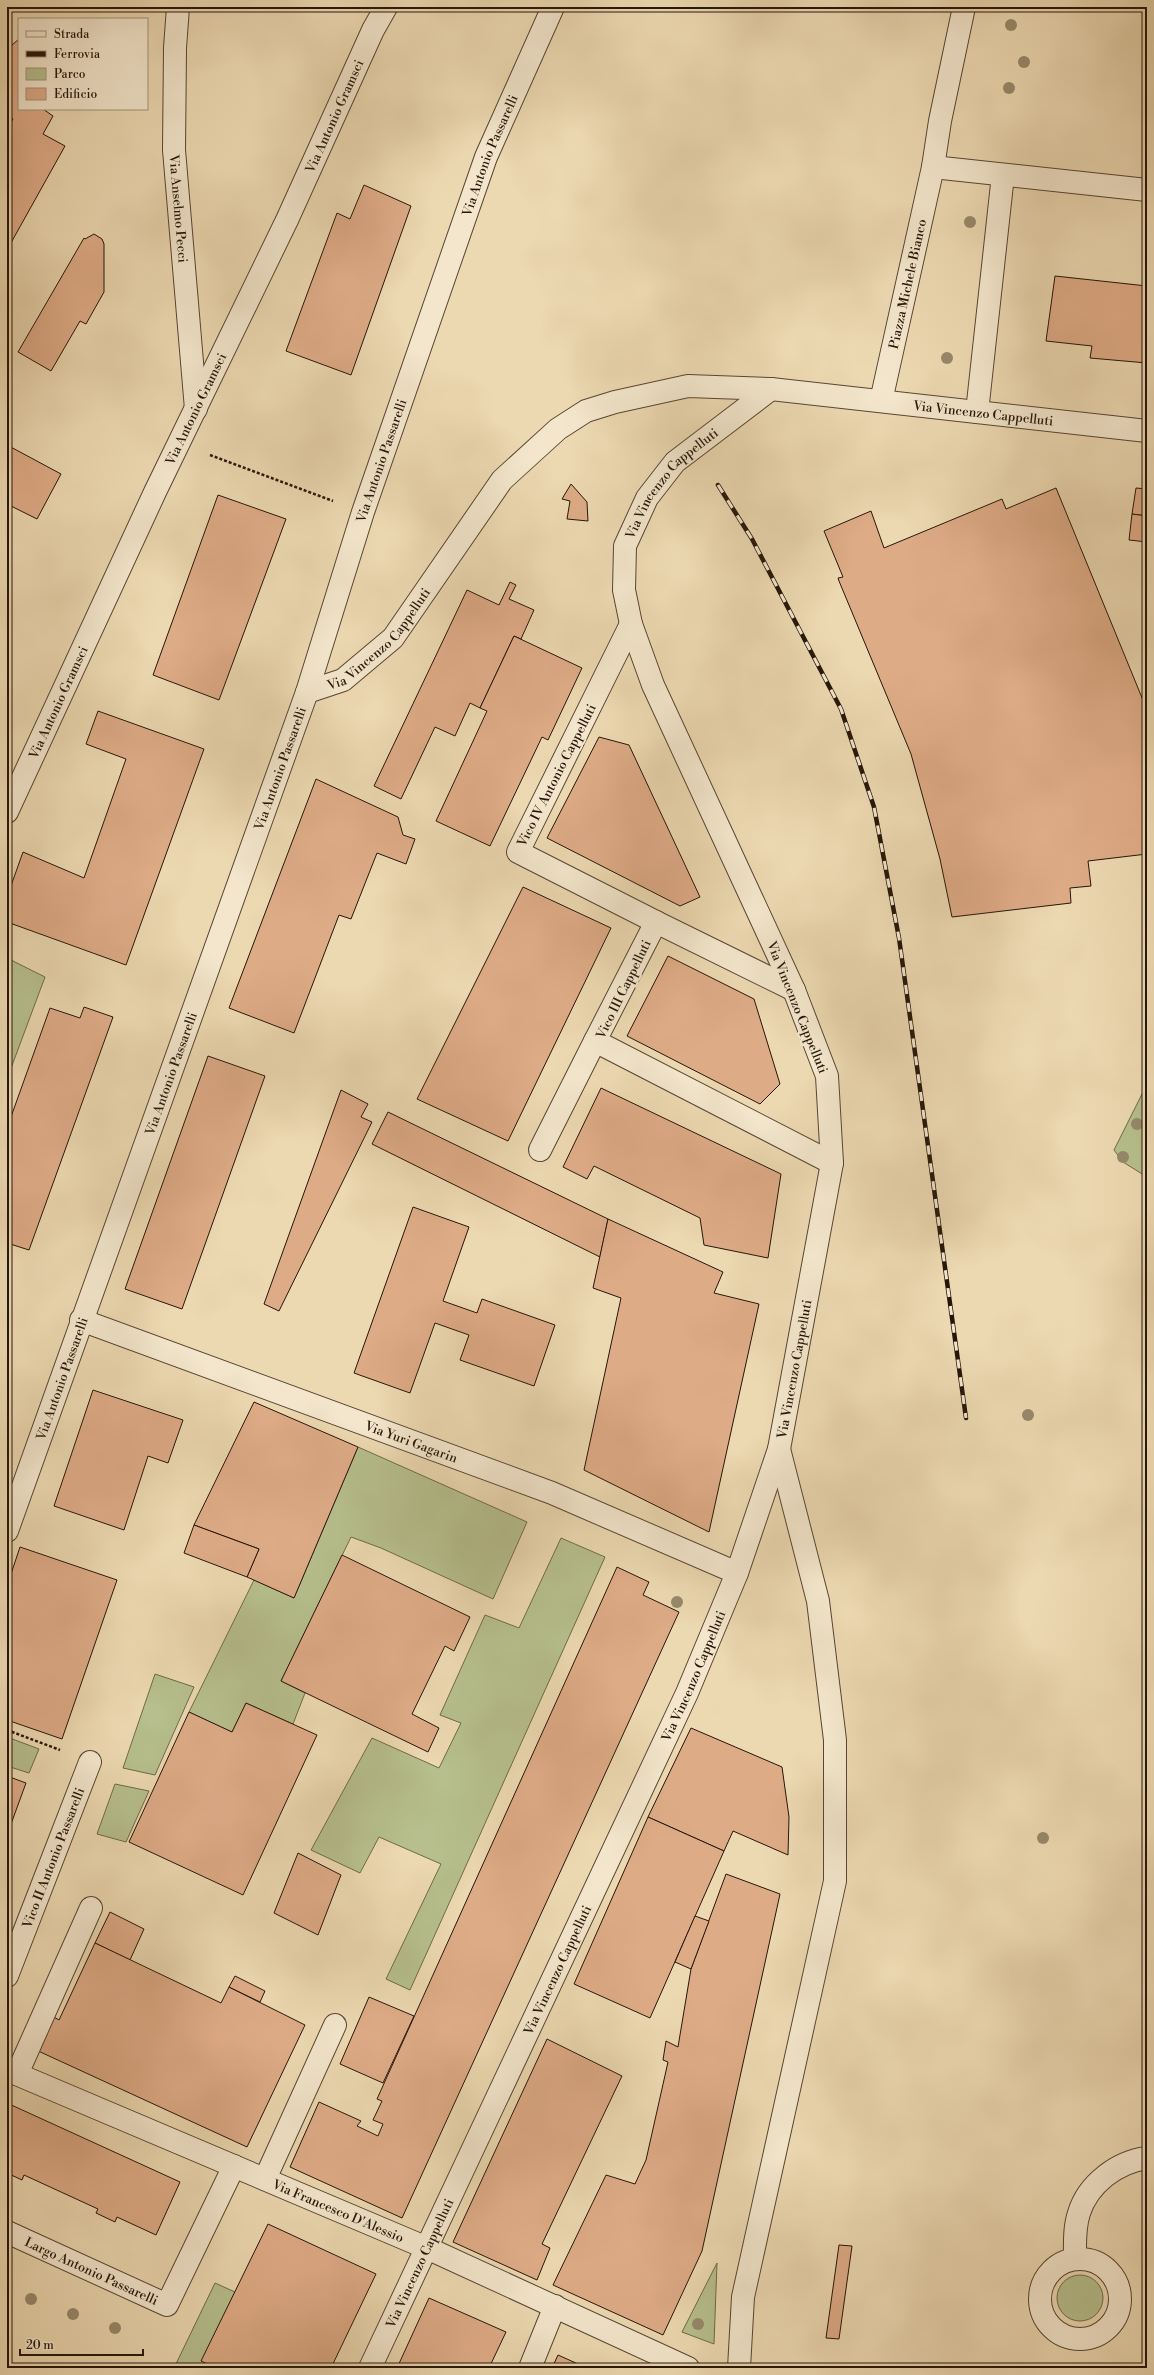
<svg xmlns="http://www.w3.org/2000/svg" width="1154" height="2375" viewBox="0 0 1154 2375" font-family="'Libre Bodoni',serif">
	<rect width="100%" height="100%" fill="#ecd8b1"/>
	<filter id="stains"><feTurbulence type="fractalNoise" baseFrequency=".005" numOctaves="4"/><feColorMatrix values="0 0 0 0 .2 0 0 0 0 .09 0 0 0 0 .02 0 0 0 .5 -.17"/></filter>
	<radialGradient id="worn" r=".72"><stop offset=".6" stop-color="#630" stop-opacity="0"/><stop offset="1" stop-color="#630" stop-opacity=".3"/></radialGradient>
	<g fill="#b6bf8d" stroke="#6e6a4b">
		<path d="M7,958L45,977L7,1079Z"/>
		<path d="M1147,1084V1177L1123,1162L1114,1150Z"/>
		<path d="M358,1447L527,1522L493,1599L381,1548L351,1537L281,1681L305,1693L293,1724L246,1703L232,1732L189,1712L254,1580L294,1598Z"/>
		<path d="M561,1538L605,1557L410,1990L386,1979L441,1864L379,1837L360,1873L311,1850L372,1738L439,1768L461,1723L440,1715L485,1615L519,1628Z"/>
		<path d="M155,1674L194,1687L155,1775L123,1768Z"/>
		<path d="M7,1737L39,1749L29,1773L7,1766Z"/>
		<path d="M115,1784L149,1791L126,1842L97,1834Z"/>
		<path d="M717,2263L714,2344L682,2332Z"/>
		<circle cx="1080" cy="2298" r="23"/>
		<path d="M215,2283L235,2292L216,2368H174Z"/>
	</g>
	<g fill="#deab87" stroke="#261609">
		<path d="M19,39V109H43L53,116L43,134L65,146L7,250V129L13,119L7,116V46L8,43L12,45Z"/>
		<path d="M364,185L411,206L351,375L286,351L337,213L350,219Z"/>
		<path d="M94,234L102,239L104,244V292L86,324L80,321L51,371L18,352L84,238L85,239Z"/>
		<path d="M1055,276L1147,286V363L1090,358L1092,346L1046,341Z"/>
		<path d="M7,445L61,474L37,519L7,504Z"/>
		<path d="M571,484L587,502L588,521L567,519L570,501L562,499Z"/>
		<path d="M1056,488L1147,710V854L1088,861L1091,886L1070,888L1071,903L952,917L940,859L911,754L839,581L838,578L843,577L824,531L871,511L884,548L1002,499L1006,509Z"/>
		<path d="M1136,488L1147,489V516L1132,514Z"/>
		<path d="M218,495L286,519L219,700L153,675Z"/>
		<path d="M1132,514L1147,516V542L1129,540Z"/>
		<path d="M510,582L516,585L509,599L534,610L521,639L514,636L480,708L470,703L455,736L435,727L401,799L374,786L467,590L499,605Z"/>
		<path d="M514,636L582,668L548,740L542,737L490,846L436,821L487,711L480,708Z"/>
		<path d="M98,711L204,749L126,965L7,922V897L23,852L84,878L126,759L86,744Z"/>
		<path d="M599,737L629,745L700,897L680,906L547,838Z"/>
		<path d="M316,779L398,817L403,835L415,839L406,864L377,853L351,919L339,915L294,1033L229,1008Z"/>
		<path d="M523,887L611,928L508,1141L417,1099Z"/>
		<path d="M668,956L754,999L780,1084L760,1104L627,1036Z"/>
		<path d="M84,1007L113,1017L29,1250L7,1243V1128L50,1008L80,1018Z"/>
		<path d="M208,1056L265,1076L182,1309L125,1289Z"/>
		<path d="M601,1088L781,1174L768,1258L704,1245L700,1218L594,1166L587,1179L563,1167Z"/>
		<path d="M341,1090L368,1104L361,1117L372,1122L279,1311L264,1304Z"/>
		<path d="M388,1112L608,1219L600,1257L372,1144Z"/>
		<path d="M413,1207L469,1227L443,1301L477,1313L482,1299L555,1325L534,1386L460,1360L469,1335L435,1323L410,1393L354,1373Z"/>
		<path d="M608,1219L723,1272L714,1293L759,1304L709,1532L584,1470L621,1298L593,1288Z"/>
		<path d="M93,1390L183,1420L168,1463L148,1456L124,1530L54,1506Z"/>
		<path d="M254,1402L358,1447L294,1598L247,1577L259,1549L194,1525Z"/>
		<path d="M194,1525L259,1549L247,1577L184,1553Z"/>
		<path d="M20,1547L117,1580L62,1739L7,1720V1586Z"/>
		<path d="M342,1555L470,1617L454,1651L445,1646L412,1714L439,1728L428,1752L281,1681Z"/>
		<path d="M617,1567L649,1582L643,1595L679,1612L402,2218L290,2167L319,2102L361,2121L357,2126L378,2136L383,2124L373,2120L382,2101L377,2099Z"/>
		<path d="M246,1703L317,1735L243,1895L129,1842L189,1712L232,1732Z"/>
		<path d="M691,1728L782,1767L789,1817L788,1855L733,1831L724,1851L648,1817Z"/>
		<path d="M7,1776L26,1783L7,1835Z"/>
		<path d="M648,1817L724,1851L650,2018L574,1984Z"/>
		<path d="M298,1853L341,1875L318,1935L274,1913Z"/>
		<path d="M726,1874L780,1894L702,2251L663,2335L553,2285L606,2175L635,2184L646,2160L668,2062L663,2060L666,2041L678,2047L691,1969Z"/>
		<path d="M110,1912L144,1929L130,1960L95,1943Z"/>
		<path d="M695,1916L709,1921L691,1969L675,1962Z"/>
		<path d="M95,1943L221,2003L229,1987L305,2025L247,2147L36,2050L52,2016L59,2020Z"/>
		<path d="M235,1976L265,1991L260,2002L229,1987Z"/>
		<path d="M369,1997L414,2016L383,2083L340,2064Z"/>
		<path d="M547,2039L622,2076L542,2244L550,2248L537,2280L453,2242Z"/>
		<path d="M7,2103L180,2182L156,2235L117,2217L115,2222L96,2213L98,2209L24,2175L22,2180L7,2173Z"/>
		<path d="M268,2224L376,2274L331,2368H216L201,2361Z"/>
		<path d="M839,2245L852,2246L839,2339L826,2338Z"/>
		<path d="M429,2298L506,2332L489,2368H397Z"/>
		<path d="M558,2355L587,2368H552Z"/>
	</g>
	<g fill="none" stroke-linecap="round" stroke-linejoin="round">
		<g stroke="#584633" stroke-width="24">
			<g id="minor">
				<path id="s1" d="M178,7L175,48L174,150L196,409"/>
				<path d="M964,7L940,121L933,167L1147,190"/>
				<path id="s2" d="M881,401L933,167"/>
				<path d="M977,412L1003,175"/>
				<path d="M631,624L518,852L656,922"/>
				<path id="s3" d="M307,692L343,680L393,638L502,480L558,429L586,411L615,402L688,386L771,389L1147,431"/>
				<path id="s4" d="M7,812L155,492L287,220L373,30L386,7"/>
				<path d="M794,990L656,922L595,1041L832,1163"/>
				<path d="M540,1150L595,1041"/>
				<path id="s5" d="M81,1320L552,1493L737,1573"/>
				<path id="s6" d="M7,1531L307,692L363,512L486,157L553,7"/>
				<path id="s7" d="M7,1976L90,1762"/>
				<path id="s8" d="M7,2070L427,2248L688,2368"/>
				<path d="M17,2074L91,1908"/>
				<path d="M265,2179L335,2025"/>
				<path id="s9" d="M7,2232L167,2305L234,2166"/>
				<circle cx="1080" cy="2299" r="40"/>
				<path d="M1075,2259C1075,2244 1074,2228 1079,2213C1088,2184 1117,2162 1147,2158"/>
				<path id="s10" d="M370,2368L687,1693L737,1573L779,1449L832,1163L827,1076L794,990L653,685L631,624L624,590L625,546L647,498L675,462L771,389"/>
				<path d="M530,2368L555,2306"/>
				<path d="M739,2368L743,2297L835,1881V1740L818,1601L779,1449"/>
			</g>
		</g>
		<g stroke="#261609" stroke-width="2.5" stroke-dasharray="3 2" stroke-linecap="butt">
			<path d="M210,455L333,501"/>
			<path d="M7,1730L60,1750"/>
		</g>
		<use href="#minor" stroke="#f3e6cc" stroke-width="22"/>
		<g stroke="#261609" stroke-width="4.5">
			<path id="rail" d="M718,485L752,539L841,709L874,807L899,938L966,1418"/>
		</g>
		<use href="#rail" stroke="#f3e6cc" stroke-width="3" stroke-dasharray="9" stroke-linecap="butt"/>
	</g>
	<g fill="#97896b">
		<circle cx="1011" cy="25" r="6"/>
		<circle cx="1024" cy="62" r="6"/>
		<circle cx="1009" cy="88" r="6"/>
		<circle cx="970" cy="222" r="6"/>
		<circle cx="947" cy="358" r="6"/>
		<circle cx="1137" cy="1124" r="6"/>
		<circle cx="1123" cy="1157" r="6"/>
		<circle cx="1028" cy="1415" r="6"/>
		<circle cx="677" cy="1602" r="6"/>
		<circle cx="1043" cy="1838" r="6"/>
		<circle cx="31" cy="2299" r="6"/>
		<circle cx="73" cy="2314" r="6"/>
		<circle cx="698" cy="2324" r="6"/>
		<circle cx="115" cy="2328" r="6"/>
	</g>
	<g text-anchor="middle" stroke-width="4" stroke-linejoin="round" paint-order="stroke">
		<g font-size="13" fill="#261609" stroke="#f3e6cc">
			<text dy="5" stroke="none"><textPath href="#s4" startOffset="769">Via Antonio Gramsci</textPath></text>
			<text dy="5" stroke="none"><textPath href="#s6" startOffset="1458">Via Antonio Passarelli</textPath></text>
			<text dy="5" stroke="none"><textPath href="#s1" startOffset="202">Via Anselmo Pecci</textPath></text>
			<text dy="5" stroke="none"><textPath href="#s2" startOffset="120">Piazza Michele Bianco</textPath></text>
			<text dy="5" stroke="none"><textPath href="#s4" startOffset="445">Via Antonio Gramsci</textPath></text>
			<text dy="5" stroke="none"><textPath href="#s3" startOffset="806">Via Vincenzo Cappelluti</textPath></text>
			<text dy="5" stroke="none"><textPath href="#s6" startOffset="1134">Via Antonio Passarelli</textPath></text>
			<text dy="5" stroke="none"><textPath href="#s10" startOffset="2036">Via Vincenzo Cappelluti</textPath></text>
			<text dy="5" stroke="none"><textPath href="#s3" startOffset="92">Via Vincenzo Cappelluti</textPath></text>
			<text dy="5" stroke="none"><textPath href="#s4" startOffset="121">Via Antonio Gramsci</textPath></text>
			<text dy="5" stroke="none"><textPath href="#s6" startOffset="810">Via Antonio Passarelli</textPath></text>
			<text transform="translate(556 775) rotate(-63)" y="5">Vico IV Antonio Cappelluti</text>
			<text transform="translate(623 989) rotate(-64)" y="5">Vico III Cappelluti</text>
			<text transform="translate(798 1007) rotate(68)" y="5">Via Vincenzo Cappelluti</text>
			<text dy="5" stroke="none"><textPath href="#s6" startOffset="486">Via Antonio Passarelli</textPath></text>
			<text dy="5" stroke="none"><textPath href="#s10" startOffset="1088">Via Vincenzo Cappelluti</textPath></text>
			<text dy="5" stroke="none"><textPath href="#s6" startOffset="162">Via Antonio Passarelli</textPath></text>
			<text dy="5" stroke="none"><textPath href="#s5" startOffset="352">Via Yuri Gagarin</textPath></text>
			<text dy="5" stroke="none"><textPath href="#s10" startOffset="764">Via Vincenzo Cappelluti</textPath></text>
			<text dy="5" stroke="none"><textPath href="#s7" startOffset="127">Vico II Antonio Passarelli</textPath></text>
			<text dy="5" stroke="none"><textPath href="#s10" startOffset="440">Via Vincenzo Cappelluti</textPath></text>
			<text dy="5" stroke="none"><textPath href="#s8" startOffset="360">Via Francesco D'Alessio</textPath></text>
			<text dy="5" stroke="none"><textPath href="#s10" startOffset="116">Via Vincenzo Cappelluti</textPath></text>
			<text dy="5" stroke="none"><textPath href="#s9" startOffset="93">Largo Antonio Passarelli</textPath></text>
		</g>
	</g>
	<rect width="1154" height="2375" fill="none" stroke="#ecd8b1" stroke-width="24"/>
	<rect x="8" y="8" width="1138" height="2359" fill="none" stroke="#261609" stroke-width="2"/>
	<rect x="12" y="12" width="1130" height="2351" fill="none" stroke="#261609"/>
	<rect x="18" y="18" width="130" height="92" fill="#f3e6cc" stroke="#a1937e"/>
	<rect x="26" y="31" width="20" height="6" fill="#f3e6cc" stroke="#a1937e"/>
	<text x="54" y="38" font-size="12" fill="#261609">Strada</text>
	<rect x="26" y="51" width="20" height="6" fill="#261609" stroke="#a1937e"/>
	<text x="54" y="58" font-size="12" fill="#261609">Ferrovia</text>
	<rect x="26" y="68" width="20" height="12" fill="#b6bf8d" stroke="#a1937e"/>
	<text x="54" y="78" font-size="12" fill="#261609">Parco</text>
	<rect x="26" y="88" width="20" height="12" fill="#deab87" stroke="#a1937e"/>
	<text x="54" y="98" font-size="12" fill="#261609">Edificio</text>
	<path d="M20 2349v6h123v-6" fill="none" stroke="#261609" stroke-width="2"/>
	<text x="26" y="2349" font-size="12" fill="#261609" stroke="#f3e6cc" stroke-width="3" paint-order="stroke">20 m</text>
	<rect width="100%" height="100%" filter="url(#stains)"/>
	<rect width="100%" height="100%" fill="url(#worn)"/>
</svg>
